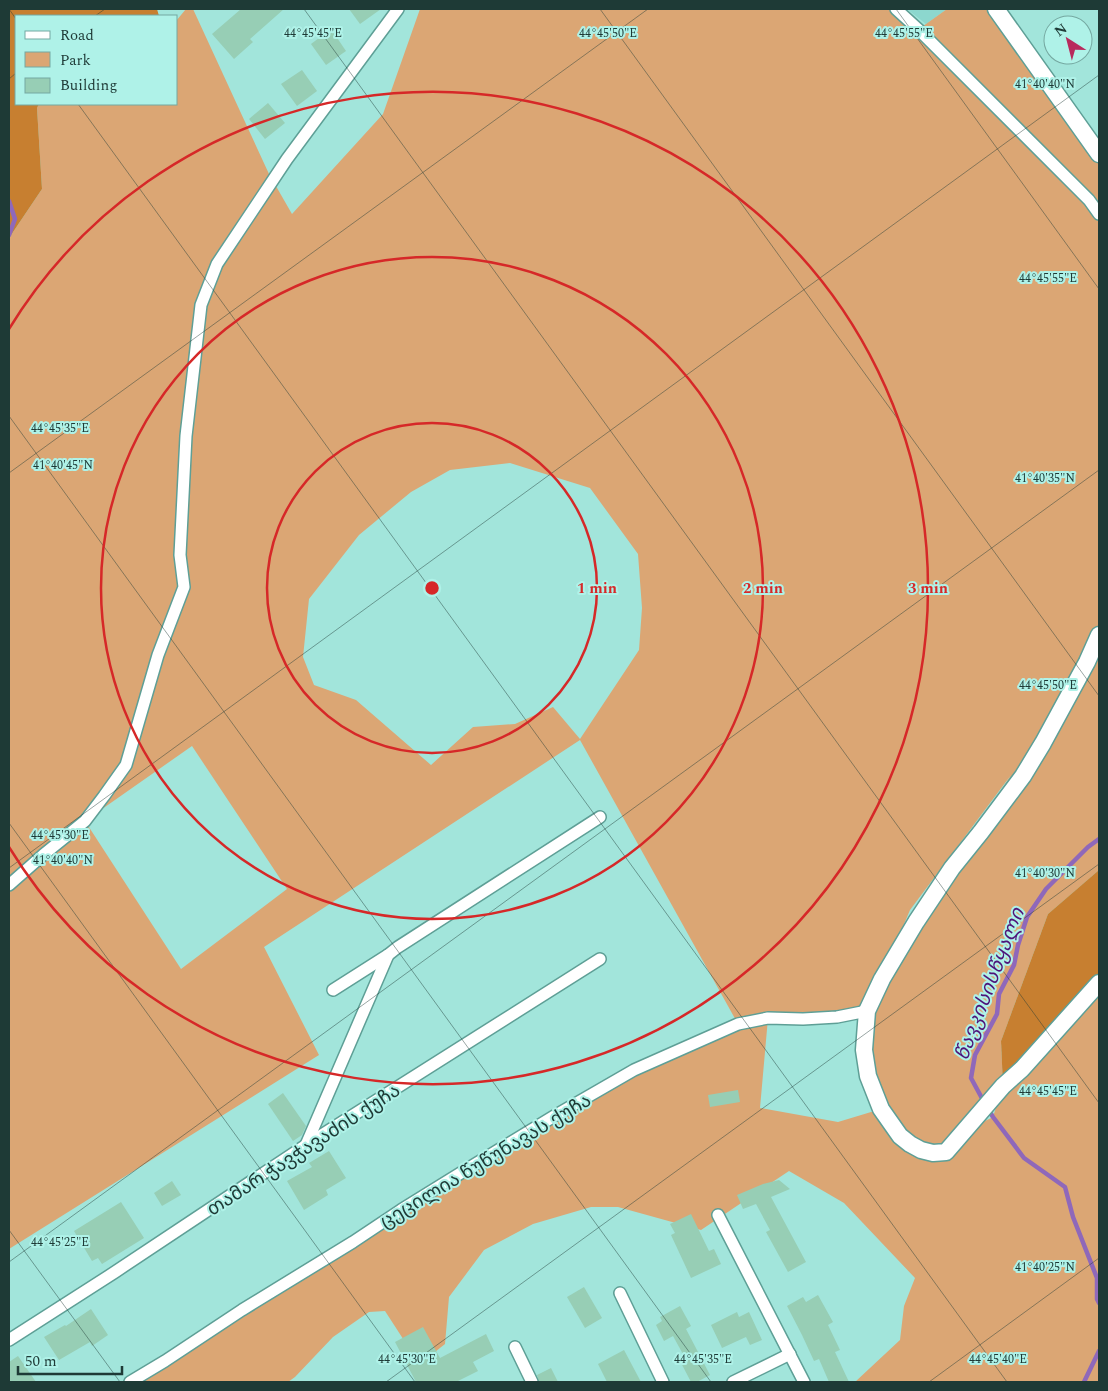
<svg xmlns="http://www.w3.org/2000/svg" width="1108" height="1391" viewBox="0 0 1108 1391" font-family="Spectral,'Noto Sans Georgian',serif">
	<rect width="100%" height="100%" fill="#a2e5db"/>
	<path fill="#8cd7ce" d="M907,9H947L926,24Z"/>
	<path fill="#dba674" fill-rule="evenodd" d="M186,9H193L269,174L292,214L383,114L420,9H896L919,29L947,9H996L1099,154V870L1048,914L1001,1041L1003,1085L1099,983V1382H855L900,1340L904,1306L915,1278L844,1203L789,1171L701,1230L618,1207H591L533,1224L484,1250L449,1297L445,1344L426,1359L409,1348L385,1311L369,1312L333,1337L295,1377L288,1382H130L556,1115L738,1024L580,740L264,947L319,1055L9,1249V238L42,189L37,108L39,104H176V21ZM510,463L590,488L638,554L642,608L639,650L580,739L553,707L515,724L473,727L431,765L356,700L314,685L303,657L309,599L359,535L411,492L450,470ZM192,746L287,889L181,969L85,821ZM1011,775L916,922L878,986L910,910ZM867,1011L868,1076L881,1109L838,1122L760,1108L768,1018ZM1002,1088L993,1117L967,1130Z"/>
	<g fill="#c77f30">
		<path d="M9,9H157L159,16H16V104H39L37,108L42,189L9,238Z"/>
		<path d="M1099,870V983L1003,1086L1001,1041L1048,914Z"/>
	</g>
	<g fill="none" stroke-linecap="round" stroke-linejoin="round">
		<g stroke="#8f68ba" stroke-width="4.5">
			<path d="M9,201L15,219L9,235"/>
			<path d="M984,1102L971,1078L975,1055L997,1014L999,994L1014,965L1018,945L1027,917L1046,889L1088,847L1099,839"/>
			<path d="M988,1109L993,1117L1024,1158L1065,1187L1073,1217L1097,1278V1299L1099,1303"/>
			<path d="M1084,1382L1099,1351"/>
		</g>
	</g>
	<g fill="#97ceb5">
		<path d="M241,9H284L250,39L253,42L234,59L212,34Z"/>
		<path d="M349,9H381L360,24Z"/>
		<path d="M331,29L346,51L326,65L311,44Z"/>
		<path d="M302,70L317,91L297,106L281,84Z"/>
		<path d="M268,103L285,123L265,139L249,119Z"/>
		<path d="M738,1090L740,1102L710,1107L708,1095Z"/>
		<path d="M283,1093L306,1126L302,1135L293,1141L268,1104Z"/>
		<path d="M329,1151L346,1178L326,1190L328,1195L304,1210L287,1181L312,1167L309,1163Z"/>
		<path d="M779,1180L790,1189L771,1197L806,1262L788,1272L766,1232L770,1230L756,1204L743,1209L737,1195L763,1184Z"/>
		<path d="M172,1181L181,1195L162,1206L154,1193Z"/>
		<path d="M121,1202L144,1238L102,1264L98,1258L92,1261L74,1231Z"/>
		<path d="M691,1214L709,1251L714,1249L721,1264L691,1278L671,1235L675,1233L670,1224Z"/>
		<path d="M584,1287L602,1318L585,1328L567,1297Z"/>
		<path d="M818,1295L833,1322L828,1325L840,1350L835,1352L849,1382H829L819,1359L814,1361L802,1335L787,1306L803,1297L806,1302Z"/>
		<path d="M680,1306L691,1326L686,1329L710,1375L697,1382H691L679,1359L684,1356L673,1336L664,1341L656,1325L662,1321L660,1317Z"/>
		<path d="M91,1309L108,1335L92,1346L90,1342L59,1360L44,1337L65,1325L66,1326Z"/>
		<path d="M737,1312L739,1317L749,1312L762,1340L750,1345L746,1337L722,1348L711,1325Z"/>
		<path d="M423,1327L440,1358L486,1334L494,1351L473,1362L478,1371L456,1382H416L395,1342Z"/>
		<path d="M624,1350L641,1382H607L598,1364Z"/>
		<path d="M18,1356L36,1382H9V1362Z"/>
		<path d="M551,1368L558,1382H539L537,1375Z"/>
	</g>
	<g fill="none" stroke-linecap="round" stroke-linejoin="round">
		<g stroke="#5e9f96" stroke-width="14">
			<g id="minor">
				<path d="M896,9L919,30L1089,200L1099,214"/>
				<path d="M9,885L43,855L85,821L104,796L126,765L158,655L184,587L180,555L186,436L201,305L217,264L287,159L398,9"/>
				<path d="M333,990L388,955"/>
				<path d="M306,1145L388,955L398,947L600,817"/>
				<path d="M718,1215L804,1382"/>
				<path d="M620,1293L663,1382"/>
				<path d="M9,1340L115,1272L306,1145L600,959"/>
				<path d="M515,1347L532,1382"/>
				<path d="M130,1382L165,1361L242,1310L353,1242L401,1210L464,1171L556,1115L634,1070L738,1024L768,1018L803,1019L837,1017L867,1011"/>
				<path d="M733,1382L790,1354"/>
			</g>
		</g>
		<g stroke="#5e9f96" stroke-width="19">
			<g id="secondary">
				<path d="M996,9L1099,154"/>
				<path d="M1099,635L1087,662L1043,743L1023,776L981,832L952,868L916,922L882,979L867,1011L864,1050L868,1076L881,1109L900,1136L910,1144L921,1150L933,1153L946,1152L1003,1086L1022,1069L1099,983"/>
			</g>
		</g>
		<use href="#minor" stroke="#fff" stroke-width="11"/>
		<use href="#secondary" stroke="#fff" stroke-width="16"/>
	</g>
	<path fill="none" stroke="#1e3a36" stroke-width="1" stroke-opacity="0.45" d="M9,9L16,19M304,9L1099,1103M600,9L1099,696M896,9L1099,289M95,16L105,9M9,79L16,73M78,104L1007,1382M9,416L711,1382M9,473L648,9M9,823L415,1382M9,868L1099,75M9,1230L120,1382M9,1262L1099,470M386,1382L1099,864M929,1382L1099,1258"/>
	<g fill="none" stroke="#d62828" stroke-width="2.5">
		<circle cx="432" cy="588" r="165"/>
		<circle cx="432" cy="588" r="331"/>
		<path d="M9 329A496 496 0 1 1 9 847"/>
	</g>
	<g text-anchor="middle" stroke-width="4" stroke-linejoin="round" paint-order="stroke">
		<g font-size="19" fill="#1e3a36" stroke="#aff2e8">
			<text transform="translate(303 1149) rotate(-33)" y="7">თამარ ჭავჭავაძის ქუჩა</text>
			<text transform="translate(485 1160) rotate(-31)" y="7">ცეცილია წუწუნავას ქუჩა</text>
		</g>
		<g font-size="20" font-style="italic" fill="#4e1479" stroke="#aff2e8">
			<text transform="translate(989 984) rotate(-69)" y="7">წავკისისწყალი</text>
		</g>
	</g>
	<g font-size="12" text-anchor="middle" fill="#1e3a36" stroke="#aff2e8" stroke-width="4" stroke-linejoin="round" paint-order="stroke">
		<text x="313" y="37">44°45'45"E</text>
		<text x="608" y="37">44°45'50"E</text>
		<text x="904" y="37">44°45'55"E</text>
		<text x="1045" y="88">41°40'40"N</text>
		<text x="1048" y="282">44°45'55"E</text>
		<text x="60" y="432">44°45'35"E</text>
		<text x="63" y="469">41°40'45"N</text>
		<text x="1045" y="482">41°40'35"N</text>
		<text x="1048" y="689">44°45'50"E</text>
		<text x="60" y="839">44°45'30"E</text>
		<text x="63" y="864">41°40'40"N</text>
		<text x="1045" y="877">41°40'30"N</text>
		<text x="1048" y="1095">44°45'45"E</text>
		<text x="60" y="1246">44°45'25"E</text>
		<text x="1045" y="1271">41°40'25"N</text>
		<text x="407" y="1363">44°45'30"E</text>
		<text x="703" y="1363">44°45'35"E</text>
		<text x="998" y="1363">44°45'40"E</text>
	</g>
	<circle cx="432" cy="588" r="8" fill="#d62828" stroke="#aff2e8" stroke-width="2.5"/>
	<g font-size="15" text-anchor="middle" font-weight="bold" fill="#d62828" stroke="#aff2e8" stroke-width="4" stroke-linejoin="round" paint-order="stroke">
		<text x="597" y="593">1 min</text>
		<text x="763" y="593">2 min</text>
		<text x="928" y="593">3 min</text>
	</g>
	<rect width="1108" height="1391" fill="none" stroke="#1e3a36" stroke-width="20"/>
	<rect x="15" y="15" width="162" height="90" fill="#aff2e8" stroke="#75a8a1"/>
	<rect x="25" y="31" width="25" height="8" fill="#ffffff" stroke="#75a8a1"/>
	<text x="60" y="40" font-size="15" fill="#1e3a36">Road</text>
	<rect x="25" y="52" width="25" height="15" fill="#dba674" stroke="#75a8a1"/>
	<text x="60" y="65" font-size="15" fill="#1e3a36">Park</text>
	<rect x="25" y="78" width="25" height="15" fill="#97ceb5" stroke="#75a8a1"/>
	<text x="60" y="90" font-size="15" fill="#1e3a36">Building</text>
	<g transform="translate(1068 40) rotate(324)"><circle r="24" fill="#aff2e8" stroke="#75a8a1"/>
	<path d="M0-4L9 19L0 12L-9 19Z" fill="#b82a5d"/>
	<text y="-8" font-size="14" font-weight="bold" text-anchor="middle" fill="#1e3a36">N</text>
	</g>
	<path d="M18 1366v8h104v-8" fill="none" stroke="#1e3a36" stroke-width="2.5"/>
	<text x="25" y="1366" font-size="15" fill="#1e3a36" stroke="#aff2e8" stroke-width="4" paint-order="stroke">50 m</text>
</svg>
